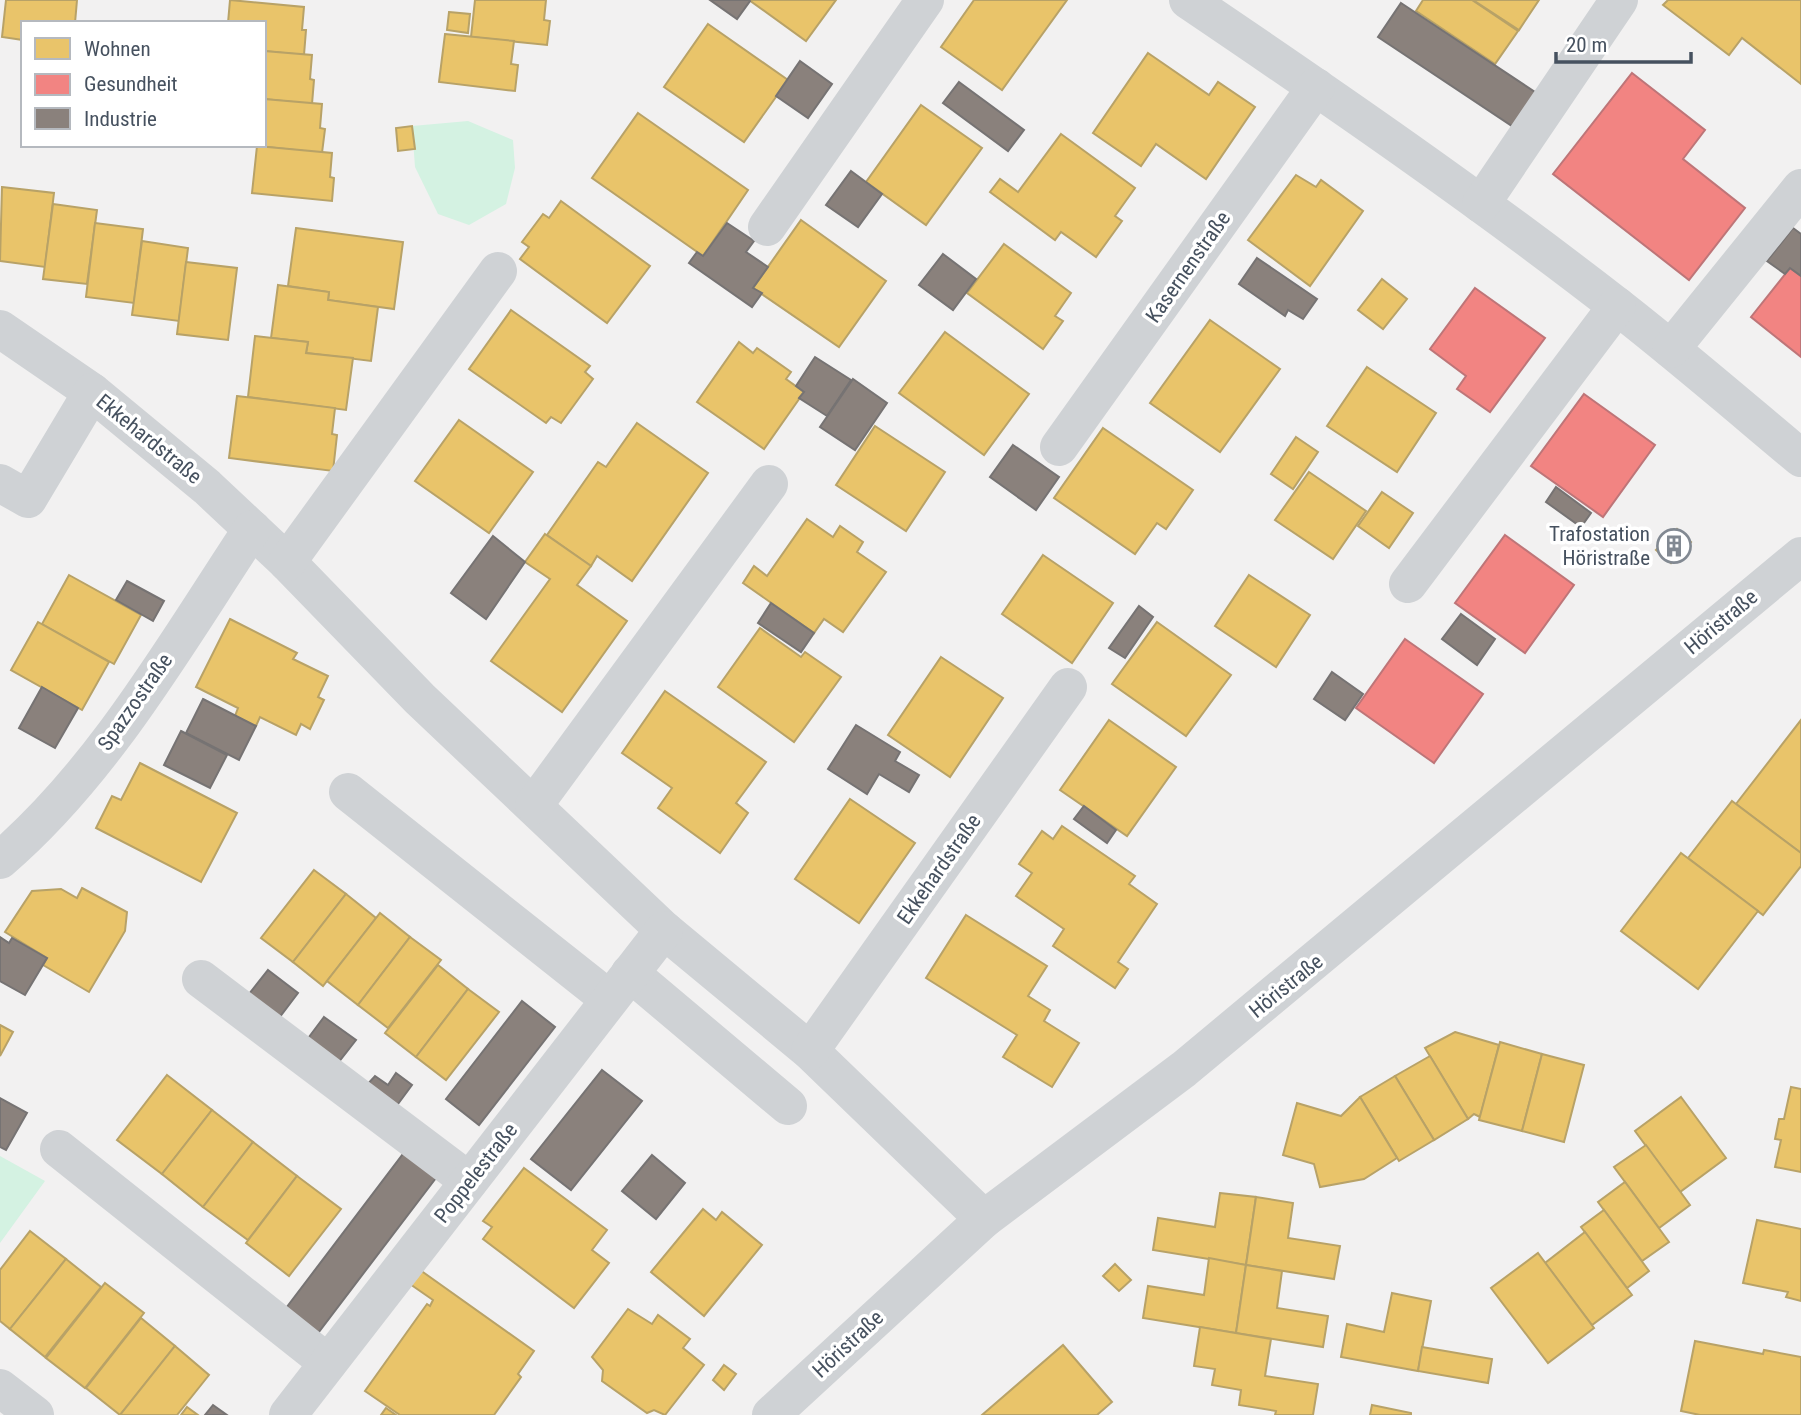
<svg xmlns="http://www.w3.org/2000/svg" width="1801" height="1415" viewBox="0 0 1801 1415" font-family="'Roboto Condensed',sans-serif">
	<rect width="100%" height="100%" fill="#f2f1f1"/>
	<g fill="#d4f2e2">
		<path d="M468,121L513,140L515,168L506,204L469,225L438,214L415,167L412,126Z"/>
		<path d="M0,1156L45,1181L0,1243Z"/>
	</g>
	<g fill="#e9c46a" stroke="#b8a267" stroke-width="2">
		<path d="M6,0H77L75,23H23V40L2,37Z"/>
		<path d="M230,0L304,7L302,30H306L304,55L264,51V23H228Z"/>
		<path d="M475,0H546L544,20L550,21L547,45L471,37Z"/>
		<path d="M749,0H836L806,41Z"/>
		<path d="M974,0H1067L1002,90L941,47Z"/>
		<path d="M1423,0H1472L1518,31L1495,64L1416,11Z"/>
		<path d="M1473,0H1539L1519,30Z"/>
		<path d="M1668,0H1801V84L1742,38L1729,55L1663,5Z"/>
		<path d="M449,12L470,14L468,33L447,30Z"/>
		<path d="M708,24L788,80L744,142L664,87Z"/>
		<path d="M445,34L514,41L511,64L518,65L515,91L439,82Z"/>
		<path d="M264,51L312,55L310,79L314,80L312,104L264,99Z"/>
		<path d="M1148,53L1209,95L1218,82L1255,107L1206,179L1156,144L1141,166L1093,133Z"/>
		<path d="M264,99L322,104L320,128L325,129L322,153L249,145H264Z"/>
		<path d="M921,105L982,148L926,225L866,182Z"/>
		<path d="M638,113L748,190L703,256L592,178Z"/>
		<path d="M412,126L415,149L398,151L396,128Z"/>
		<path d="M1061,134L1135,188L1115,216L1122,221L1096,257L1061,232L1055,240L990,192L1000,179L1018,192Z"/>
		<path d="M257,146L332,153L330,177L334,178L332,201L252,193Z"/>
		<path d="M1296,175L1316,187L1321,180L1363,211L1310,286L1248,240Z"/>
		<path d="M2,187L54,193L45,267L0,261Z"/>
		<path d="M561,201L650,266L607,323L520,259L529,247L522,242L543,214L549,218Z"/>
		<path d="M53,204L97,210L87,284L43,279Z"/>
		<path d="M801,220L886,281L839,347L753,288Z"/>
		<path d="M95,223L143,229L134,303L86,297Z"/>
		<path d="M296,228L403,242L394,309L328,300L329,292L288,286Z"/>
		<path d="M142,241L188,248L179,321L132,315Z"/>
		<path d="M1004,244L1071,293L1055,316L1063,321L1043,349L967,293Z"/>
		<path d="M186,262L237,268L228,340L177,334Z"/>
		<path d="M1382,279L1407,299L1383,329L1358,310Z"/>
		<path d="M278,285L329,292L328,300L378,307L371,361L306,353L308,342L271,338Z"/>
		<path d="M511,310L590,366L585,372L593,379L561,423L551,417L546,423L469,369Z"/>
		<path d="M1210,320L1280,369L1220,452L1150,403Z"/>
		<path d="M945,332L1029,394L984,455L899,393Z"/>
		<path d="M255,336L308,342L306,353L353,358L346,410L248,397Z"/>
		<path d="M739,342L753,353L757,348L791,372L786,379L804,392L764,449L697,402Z"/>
		<path d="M1367,367L1436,413L1397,472L1327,426Z"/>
		<path d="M237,396L335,408L332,434L337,435L333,471L229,458Z"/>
		<path d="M459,420L533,472L489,533L415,481Z"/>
		<path d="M637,423L708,473L632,581L597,556L591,566L547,535L598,462L606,467Z"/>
		<path d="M875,426L945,472L906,531L836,485Z"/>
		<path d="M1103,428L1193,490L1166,529L1157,523L1135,554L1054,498Z"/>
		<path d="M1296,437L1318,452L1293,489L1271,474Z"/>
		<path d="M1309,472L1366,511L1333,559L1275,520Z"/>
		<path d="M1382,492L1413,513L1389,548L1358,526Z"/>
		<path d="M807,519L833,537L840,526L863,542L857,552L886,572L843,632L824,619L814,633L743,583L754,566L767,576Z"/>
		<path d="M1677,529L1691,542L1671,563L1656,550Z"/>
		<path d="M545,534L591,566L577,585L627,621L562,712L491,661L550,579L525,562Z"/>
		<path d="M1043,555L1113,603L1072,663L1002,614Z"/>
		<path d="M69,575L141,615L114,664L42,624Z"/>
		<path d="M1249,575L1310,615L1276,667L1215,626Z"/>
		<path d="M230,619L297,653L293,659L328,676L318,697L324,700L310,729L301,724L296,735L260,717L256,726L235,716L238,708L196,687Z"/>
		<path d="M38,622L109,662L82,710L11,670Z"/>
		<path d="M1157,622L1231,675L1186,736L1112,684Z"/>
		<path d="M760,628L801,657L805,652L841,677L794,742L718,687Z"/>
		<path d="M941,657L1003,698L950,777L888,735Z"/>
		<path d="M665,691L766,762L736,803L748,813L720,853L658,808L672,788L622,753Z"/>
		<path d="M1109,720L1176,767L1127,836L1060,790Z"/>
		<path d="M1801,720V853L1736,804Z"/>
		<path d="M140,763L237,813L201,882L96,828L112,796L121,800Z"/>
		<path d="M850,799L915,843L859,923L795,879Z"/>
		<path d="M1732,801L1801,853V866L1763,915L1688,858Z"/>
		<path d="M1062,826L1135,876L1129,884L1157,904L1118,962L1128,969L1115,988L1053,946L1064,929L1016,896L1032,873L1019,864L1042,831L1053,839Z"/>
		<path d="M1681,853L1758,911L1698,989L1621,931Z"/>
		<path d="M314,870L346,894L293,962L261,938Z"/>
		<path d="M82,888L127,912L125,931L89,992L43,965L47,958L5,932L32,891L61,889L77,898Z"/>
		<path d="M346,894L376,918L323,986L293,962Z"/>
		<path d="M380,913L410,937L358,1005L327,981Z"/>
		<path d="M966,915L1047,966L1028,996L1050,1010L1044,1021L1079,1043L1052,1087L1003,1057L1017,1035L926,978Z"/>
		<path d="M410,937L441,960L388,1028L358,1005Z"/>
		<path d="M438,965L468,989L416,1057L385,1033Z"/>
		<path d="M468,989L499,1012L446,1080L416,1057Z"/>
		<path d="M0,1025L13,1032L0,1056Z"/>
		<path d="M1455,1032L1499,1045L1480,1117L1474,1114L1468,1119L1425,1048Z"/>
		<path d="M1500,1042L1542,1054L1522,1131L1479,1120Z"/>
		<path d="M1542,1054L1584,1065L1564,1142L1522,1131Z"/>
		<path d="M1430,1056L1468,1119L1434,1140L1395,1076Z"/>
		<path d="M167,1075L212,1110L162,1174L117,1140Z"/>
		<path d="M1395,1076L1434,1140L1399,1161L1360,1097Z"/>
		<path d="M1791,1087L1801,1089V1172L1775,1167L1781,1140L1775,1139L1779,1119H1784Z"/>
		<path d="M1360,1097L1397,1158L1364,1179L1320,1187L1314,1164L1283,1155L1297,1103L1341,1116Z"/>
		<path d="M1681,1097L1726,1158L1680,1192L1635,1131Z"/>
		<path d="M212,1110L253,1142L203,1207L162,1174Z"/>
		<path d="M253,1142L297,1176L248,1240L203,1207Z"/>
		<path d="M1646,1145L1690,1205L1659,1228L1614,1167Z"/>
		<path d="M524,1168L607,1230L592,1250L609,1263L574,1308L483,1239L492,1227L483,1221Z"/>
		<path d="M297,1176L341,1209L289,1276L246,1243Z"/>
		<path d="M1625,1182L1669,1242L1642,1261L1598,1202Z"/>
		<path d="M1220,1193L1256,1197L1246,1265L1153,1250L1158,1218L1215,1227Z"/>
		<path d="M1256,1197L1293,1203L1288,1238L1340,1246L1334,1279L1246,1265Z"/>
		<path d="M703,1209L716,1220L722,1212L762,1245L704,1316L651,1272Z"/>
		<path d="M1604,1210L1649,1271L1627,1288L1581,1227Z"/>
		<path d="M1757,1220L1801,1229V1301L1786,1297L1788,1292L1743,1283Z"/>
		<path d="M30,1231L66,1259L10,1329L0,1321V1270Z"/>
		<path d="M1585,1232L1632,1295L1592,1325L1545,1263Z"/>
		<path d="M1538,1253L1594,1328L1548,1363L1491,1288Z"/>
		<path d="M1209,1258L1246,1265L1236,1333L1143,1318L1148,1286L1204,1295Z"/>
		<path d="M66,1259L101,1287L45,1357L10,1329Z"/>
		<path d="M1115,1264L1131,1280L1119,1291L1103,1276Z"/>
		<path d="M1246,1265L1282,1271L1277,1308L1328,1316L1323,1347L1236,1333Z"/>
		<path d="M420,1270L534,1351L518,1374L521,1377L494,1415H400L365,1391L427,1304L430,1306L433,1300L410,1284Z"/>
		<path d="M105,1283L144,1313L85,1388L46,1358Z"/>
		<path d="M1392,1293L1431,1301L1418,1371L1341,1357L1347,1324L1384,1332Z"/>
		<path d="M628,1309L652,1324L658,1315L690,1339L683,1348L704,1365L665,1415L654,1410L647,1413L602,1381L603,1370L592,1357Z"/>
		<path d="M141,1318L175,1346L120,1415L86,1388Z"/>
		<path d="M1200,1327L1271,1339L1265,1376L1318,1384L1313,1415H1275L1276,1411L1239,1405L1241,1390L1212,1385L1215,1369L1194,1366Z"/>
		<path d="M1695,1341L1763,1354L1764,1350L1801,1357V1415H1700L1681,1411Z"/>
		<path d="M1063,1345L1112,1402L1097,1415H982Z"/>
		<path d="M175,1346L209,1375L177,1415H120Z"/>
		<path d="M1422,1347L1492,1359L1488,1383L1418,1371Z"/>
		<path d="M724,1365L736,1374L724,1390L713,1380Z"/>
		<path d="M1372,1405L1411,1413V1415H1370Z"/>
		<path d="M187,1407L198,1415H181Z"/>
		<path d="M386,1408L396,1415H381Z"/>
	</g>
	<g fill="#f28482" stroke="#be7578" stroke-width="2">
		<path d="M1632,73L1705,130L1683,159L1745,208L1689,280L1553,174Z"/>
		<path d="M1790,268L1801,276V357L1751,317Z"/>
		<path d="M1475,288L1545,338L1490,412L1457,389L1466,376L1430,349Z"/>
		<path d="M1584,394L1655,445L1603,517L1531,466Z"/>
		<path d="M1505,535L1574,585L1525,653L1455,603Z"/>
		<path d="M1405,639L1483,694L1434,763L1356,708Z"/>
	</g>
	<g fill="#8a817c" stroke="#767373" stroke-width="2">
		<path d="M710,0H749L750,1L737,19Z"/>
		<path d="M1401,3L1544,98L1521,132L1378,37Z"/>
		<path d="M800,61L832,84L808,118L776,96Z"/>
		<path d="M959,82L1024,130L1008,151L943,103Z"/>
		<path d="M851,171L882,194L858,227L826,205Z"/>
		<path d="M727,223L754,241L746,252L768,267L753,288L762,293L752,307L689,263L697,252L703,256Z"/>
		<path d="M1793,228L1801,234V276L1790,268L1785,274L1767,261Z"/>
		<path d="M943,254L976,279L953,310L919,285Z"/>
		<path d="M1257,258L1317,299L1303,319L1288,310L1285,316L1239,284Z"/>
		<path d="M815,357L851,380L827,416L799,398L804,392L796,386Z"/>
		<path d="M853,379L887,403L855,450L820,427Z"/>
		<path d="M1013,445L1059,477L1036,510L990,477Z"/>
		<path d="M1556,487L1591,513L1581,527L1546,502Z"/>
		<path d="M493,536L525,562L486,619L451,593Z"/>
		<path d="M127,581L164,601L153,621L116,600Z"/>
		<path d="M771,603L814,633L801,652L758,623Z"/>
		<path d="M1139,606L1153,617L1125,658L1109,648Z"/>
		<path d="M1461,614L1495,639L1477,665L1442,639Z"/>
		<path d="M1332,672L1363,694L1345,720L1314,699Z"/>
		<path d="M42,687L78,708L55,748L19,728Z"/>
		<path d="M203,699L256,726L239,760L186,733Z"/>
		<path d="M856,725L900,752L895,761L919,775L909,792L879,774L867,794L828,769Z"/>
		<path d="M181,731L227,755L210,788L164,765Z"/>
		<path d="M1084,806L1116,830L1107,843L1074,819Z"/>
		<path d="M0,937L9,943L12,938L47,958L25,995L0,981Z"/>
		<path d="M268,970L298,993L276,1022L245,999Z"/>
		<path d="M522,1001L555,1027L479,1125L446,1099Z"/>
		<path d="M324,1017L356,1040L334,1068L303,1045Z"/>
		<path d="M602,1070L642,1101L571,1190L531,1159Z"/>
		<path d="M396,1073L412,1085L392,1112L365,1087L375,1076L388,1085Z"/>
		<path d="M0,1098L27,1113L6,1150L0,1147Z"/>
		<path d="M406,1150L439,1174L312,1341L280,1316Z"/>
		<path d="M652,1155L685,1183L656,1219L622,1191Z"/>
		<path d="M213,1405L227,1415H205Z"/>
	</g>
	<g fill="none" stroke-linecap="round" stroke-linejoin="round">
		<g stroke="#cfd2d5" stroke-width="38">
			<path d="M1188,0C1333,98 1478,198 1617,306C1680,355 1740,407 1801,458"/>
			<path d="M1481,204L1619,0"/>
			<path d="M767,227L925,0"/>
			<path d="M0,329L92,392L207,487L287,562L420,699L664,930L810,1051L984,1219"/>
			<path d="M1671,349L1801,188"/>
			<path d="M1059,447L1316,87"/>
			<path d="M0,483L28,499L92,392"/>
			<path d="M287,562L498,271"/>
			<path d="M1408,584L1617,306"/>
			<path d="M348,792L609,999"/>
			<path d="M534,805L769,484"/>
			<path d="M0,860C104,771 177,642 252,529"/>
			<path d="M630,973L788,1106"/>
			<path d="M201,979L469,1181"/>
			<path d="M810,1051L1068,687"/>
			<path d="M59,1149L328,1363"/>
			<path d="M0,1388L35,1415"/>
			<path d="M288,1415L664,930"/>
			<path d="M771,1415L984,1219L1184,1069L1801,556"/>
		</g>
	</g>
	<defs>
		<g id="building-ring" transform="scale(1.75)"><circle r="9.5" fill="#fff" stroke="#828992" stroke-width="1.5"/><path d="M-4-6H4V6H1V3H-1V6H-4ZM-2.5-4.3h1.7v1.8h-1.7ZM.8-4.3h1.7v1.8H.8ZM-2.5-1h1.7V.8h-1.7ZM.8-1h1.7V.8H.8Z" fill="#828992"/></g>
	</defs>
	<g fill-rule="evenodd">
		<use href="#building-ring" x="1674" y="546"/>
	</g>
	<g text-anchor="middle" stroke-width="7" stroke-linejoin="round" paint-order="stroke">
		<g font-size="21" fill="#46515f" stroke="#fff">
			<text transform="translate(1188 267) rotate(-55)" y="7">Kasernenstraße</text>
			<text transform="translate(149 439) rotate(39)" y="7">Ekkehardstraße</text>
			<text transform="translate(1721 622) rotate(-40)" y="7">Höristraße</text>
			<text transform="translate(135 702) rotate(-55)" y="7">Spazzostraße</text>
			<text transform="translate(939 869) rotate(-55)" y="7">Ekkehardstraße</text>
			<text transform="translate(1286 986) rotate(-39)" y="7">Höristraße</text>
			<text transform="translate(476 1173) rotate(-52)" y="7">Poppelestraße</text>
			<text transform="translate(848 1344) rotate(-43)" y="7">Höristraße</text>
		</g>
		<g font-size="21" fill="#46515f" stroke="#fff" text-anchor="end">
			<text x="1650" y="541">Trafostation<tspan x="1650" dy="24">Höristraße</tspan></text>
		</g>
	</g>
	<rect x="21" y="21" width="245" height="126" fill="#ffffff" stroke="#b5b9bf" stroke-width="2"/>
	<rect x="35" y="38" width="35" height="21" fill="#e9c46a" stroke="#b5b9bf" stroke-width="2"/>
	<text x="84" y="56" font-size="21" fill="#46515f">Wohnen</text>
	<rect x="35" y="74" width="35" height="21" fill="#f28482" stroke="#b5b9bf" stroke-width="2"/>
	<text x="84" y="91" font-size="21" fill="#46515f">Gesundheit</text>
	<rect x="35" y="108" width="35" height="21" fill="#8a817c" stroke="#b5b9bf" stroke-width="2"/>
	<text x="84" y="126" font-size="21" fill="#46515f">Industrie</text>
	<path d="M1556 52v10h135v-10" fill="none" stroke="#46515f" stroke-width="3.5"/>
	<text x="1566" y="52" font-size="21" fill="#46515f" stroke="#ffffff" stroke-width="5" paint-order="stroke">20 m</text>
</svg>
